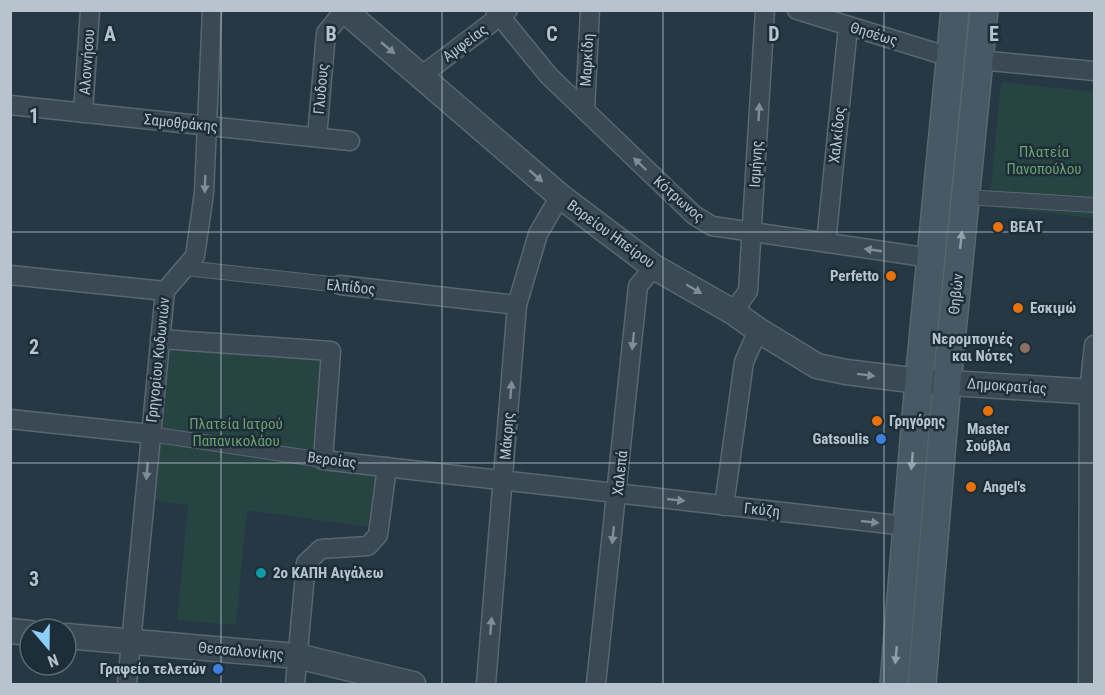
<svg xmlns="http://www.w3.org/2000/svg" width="1105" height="695" viewBox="0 0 1105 695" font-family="'Roboto Condensed',sans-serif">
	<rect width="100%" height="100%" fill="#253844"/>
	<g fill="#274442">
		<path d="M1001,82L1094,92V218L989,207Z"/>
		<path d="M166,346L320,359L312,465L376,472L368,527L247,510L236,625L177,620L188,505L151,500Z"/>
	</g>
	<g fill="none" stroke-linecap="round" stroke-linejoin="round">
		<g stroke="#586770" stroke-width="16">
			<g id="pedestrian">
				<path d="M966,197L1094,205"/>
				<path d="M185,268L340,285"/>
				<path d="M150,434L323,460"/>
			</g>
		</g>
		<g stroke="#586770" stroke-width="21">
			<g id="minor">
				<path d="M495,10L549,76L694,215L712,226L931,258"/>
				<path d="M797,10L950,57"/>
				<path d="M979,60L1094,71"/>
				<path d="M421,76L508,10"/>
				<path d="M10,105L350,141"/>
				<path d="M585,110L590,10"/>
				<path d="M83,113L90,10"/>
				<path d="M317,137L326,33L344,11"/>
				<path d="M826,243L848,27"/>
				<path d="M10,275L165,291"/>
				<path d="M340,285L517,305"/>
				<path d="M733,312L748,291L765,10"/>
				<path d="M160,339L331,351L323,460L907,526"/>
				<path d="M10,419L150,434"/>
				<path d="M724,506L744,362L758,330"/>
				<path d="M127,684L165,291L195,256L204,193L212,10"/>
				<path d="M295,684L306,563L321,549L368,546L378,535L387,467"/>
				<path d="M486,684L517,305L538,234L560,196"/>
				<path d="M596,684L638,286L654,267"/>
				<path d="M1088,684L1089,392L1094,345"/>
			</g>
		</g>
		<g stroke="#586770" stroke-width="27">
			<g id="tertiary">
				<path d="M344,10L560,196L654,267L733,312L758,330L817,366L846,372L919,381L1094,392"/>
				<path d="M10,631L30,633"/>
				<path d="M66,636L297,656L413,684"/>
			</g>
		</g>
		<g stroke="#586770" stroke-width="30">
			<g id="secondary">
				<path d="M894,684L919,381L955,10"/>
				<path d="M922,684L947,382L984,10"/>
			</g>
		</g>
		<use href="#pedestrian" stroke="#3a4953" stroke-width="14"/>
		<use href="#minor" stroke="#3a4953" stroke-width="18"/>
		<use href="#tertiary" stroke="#3a4953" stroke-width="24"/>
		<use href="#secondary" stroke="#485966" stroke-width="27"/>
	</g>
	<defs><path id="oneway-solid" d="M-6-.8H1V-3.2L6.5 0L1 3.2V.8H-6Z" transform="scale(1.5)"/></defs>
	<g fill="#7f8d96">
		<use href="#oneway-solid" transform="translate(388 48) rotate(40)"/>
		<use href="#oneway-solid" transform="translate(759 112) rotate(-87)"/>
		<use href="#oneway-solid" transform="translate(640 164) rotate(-136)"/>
		<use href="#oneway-solid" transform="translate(536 176) rotate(41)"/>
		<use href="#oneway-solid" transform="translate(205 184) rotate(92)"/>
		<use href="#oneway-solid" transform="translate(873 250) rotate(-172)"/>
		<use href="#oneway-solid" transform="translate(694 289) rotate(30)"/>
		<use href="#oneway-solid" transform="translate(633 341) rotate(96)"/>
		<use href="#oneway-solid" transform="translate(866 375) rotate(7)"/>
		<use href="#oneway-solid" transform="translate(511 390) rotate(-86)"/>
		<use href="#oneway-solid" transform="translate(147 471) rotate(95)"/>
		<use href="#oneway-solid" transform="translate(676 500) rotate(6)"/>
		<use href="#oneway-solid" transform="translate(870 522) rotate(6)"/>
		<use href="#oneway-solid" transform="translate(613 535) rotate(96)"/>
		<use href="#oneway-solid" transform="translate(491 626) rotate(-85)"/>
	</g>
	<g fill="#909fa9">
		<use href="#oneway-solid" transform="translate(961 240) rotate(-84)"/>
		<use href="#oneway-solid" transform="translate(912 461) rotate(95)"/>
		<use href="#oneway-solid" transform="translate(896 655) rotate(95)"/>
	</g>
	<path fill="none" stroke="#b7c4cd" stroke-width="1.5" stroke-opacity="0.55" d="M221,10V684M442,10V684M663,10V684M884,10V684M10,232H1094M10,463H1094"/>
	<g fill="#e8710a" stroke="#1e2e38" stroke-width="2">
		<circle cx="998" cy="227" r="6"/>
		<circle cx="891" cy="276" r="6"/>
		<circle cx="1018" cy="308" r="6"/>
		<circle cx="988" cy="411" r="6"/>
		<circle cx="877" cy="421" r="6"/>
		<circle cx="971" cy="487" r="6"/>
	</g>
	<circle fill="#8d6e63" stroke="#1e2e38" stroke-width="2" cx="1025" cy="348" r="6"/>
	<g fill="#3f7fe0" stroke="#1e2e38" stroke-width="2">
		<circle cx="881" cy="439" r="6"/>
		<circle cx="218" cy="669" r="6"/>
	</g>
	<circle fill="#0f9aa8" stroke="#1e2e38" stroke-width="2" cx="261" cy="573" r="6"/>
	<g text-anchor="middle" stroke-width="5" stroke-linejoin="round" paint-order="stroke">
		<g font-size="15" fill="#b7c4cd" stroke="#1e2e38">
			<text transform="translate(874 34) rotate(17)" y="5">Θησέως</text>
			<text transform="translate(465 43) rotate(-37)" y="5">Αμφείας</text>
			<text transform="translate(587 60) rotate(-87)" y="5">Μαρκίδη</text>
			<text transform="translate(87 62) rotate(-86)" y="5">Αλοννήσου</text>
			<text transform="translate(321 89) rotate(-85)" y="5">Γλυδους</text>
			<text transform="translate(181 123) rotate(6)" y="5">Σαμοθράκης</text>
			<text transform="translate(837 135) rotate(-84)" y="5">Χαλκίδος</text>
			<text transform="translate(756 164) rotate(-87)" y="5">Ισμήνης</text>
			<text transform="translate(679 199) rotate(41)" y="5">Κότρωνος</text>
			<text transform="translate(611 234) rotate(36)" y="5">Βορείου Ηπείρου</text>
			<text transform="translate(351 287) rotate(6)" y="5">Ελπίδος</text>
			<text transform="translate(956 294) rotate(-84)" y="5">Θηβών</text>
			<text transform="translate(158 360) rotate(-84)" y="5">Γρηγορίου Κυδωνιών</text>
			<text transform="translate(1007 386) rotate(4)" y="5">Δημοκρατίας</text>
			<text transform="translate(507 436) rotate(-86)" y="5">Μάκρης</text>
			<text transform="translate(332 460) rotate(7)" y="5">Βεροίας</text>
			<text transform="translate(620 473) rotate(-84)" y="5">Χαλεπά</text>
			<text transform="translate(762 510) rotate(6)" y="5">Γκύζη</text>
			<text transform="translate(241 651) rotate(5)" y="5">Θεσσαλονίκης</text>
		</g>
		<g font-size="15" fill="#6d9f6f" stroke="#1e2e38">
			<text x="1044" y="157">Πλατεία<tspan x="1044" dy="17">Πανοπούλου</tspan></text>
			<text x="236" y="429">Πλατεία Ιατρού<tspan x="236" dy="17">Παπανικολάου</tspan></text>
		</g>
		<g font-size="15" font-weight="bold" fill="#b7c4cd" stroke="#1e2e38" text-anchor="start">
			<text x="1010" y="232">ΒΕΑΤ</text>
			<text x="879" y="281" text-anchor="end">Perfetto</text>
			<text x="1030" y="313">Εσκιμώ</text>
			<text x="1013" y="344" text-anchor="end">Νερομπογιές<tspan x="1013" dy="17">και Νότες</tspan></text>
			<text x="889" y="426">Γρηγόρης</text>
			<text x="988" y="434" text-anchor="middle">Master<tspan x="988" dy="17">Σούβλα</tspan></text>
			<text x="869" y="444" text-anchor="end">Gatsoulis</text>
			<text x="983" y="492">Angel's</text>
			<text x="273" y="578">2ο ΚΑΠΗ Αιγάλεω</text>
			<text x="206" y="674" text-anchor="end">Γραφείο τελετών</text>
		</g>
	</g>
	<g font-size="20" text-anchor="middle" font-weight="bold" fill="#b7c4cd" stroke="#1e2e38" stroke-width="5" stroke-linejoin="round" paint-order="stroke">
		<text x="110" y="41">A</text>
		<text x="331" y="41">B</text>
		<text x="552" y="41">C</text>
		<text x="774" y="41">D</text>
		<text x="994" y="41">E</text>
		<text x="34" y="123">1</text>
		<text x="34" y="354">2</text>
		<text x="34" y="586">3</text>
	</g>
	<rect width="1105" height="695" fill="none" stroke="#b7c4cd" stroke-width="24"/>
	<g transform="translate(48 647) rotate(160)"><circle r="28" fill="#1e2e38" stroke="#5b6a74" stroke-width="1.5"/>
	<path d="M0-4.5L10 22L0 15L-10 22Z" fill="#8ccefd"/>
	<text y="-9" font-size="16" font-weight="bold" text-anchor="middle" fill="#b7c4cd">N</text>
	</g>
</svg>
